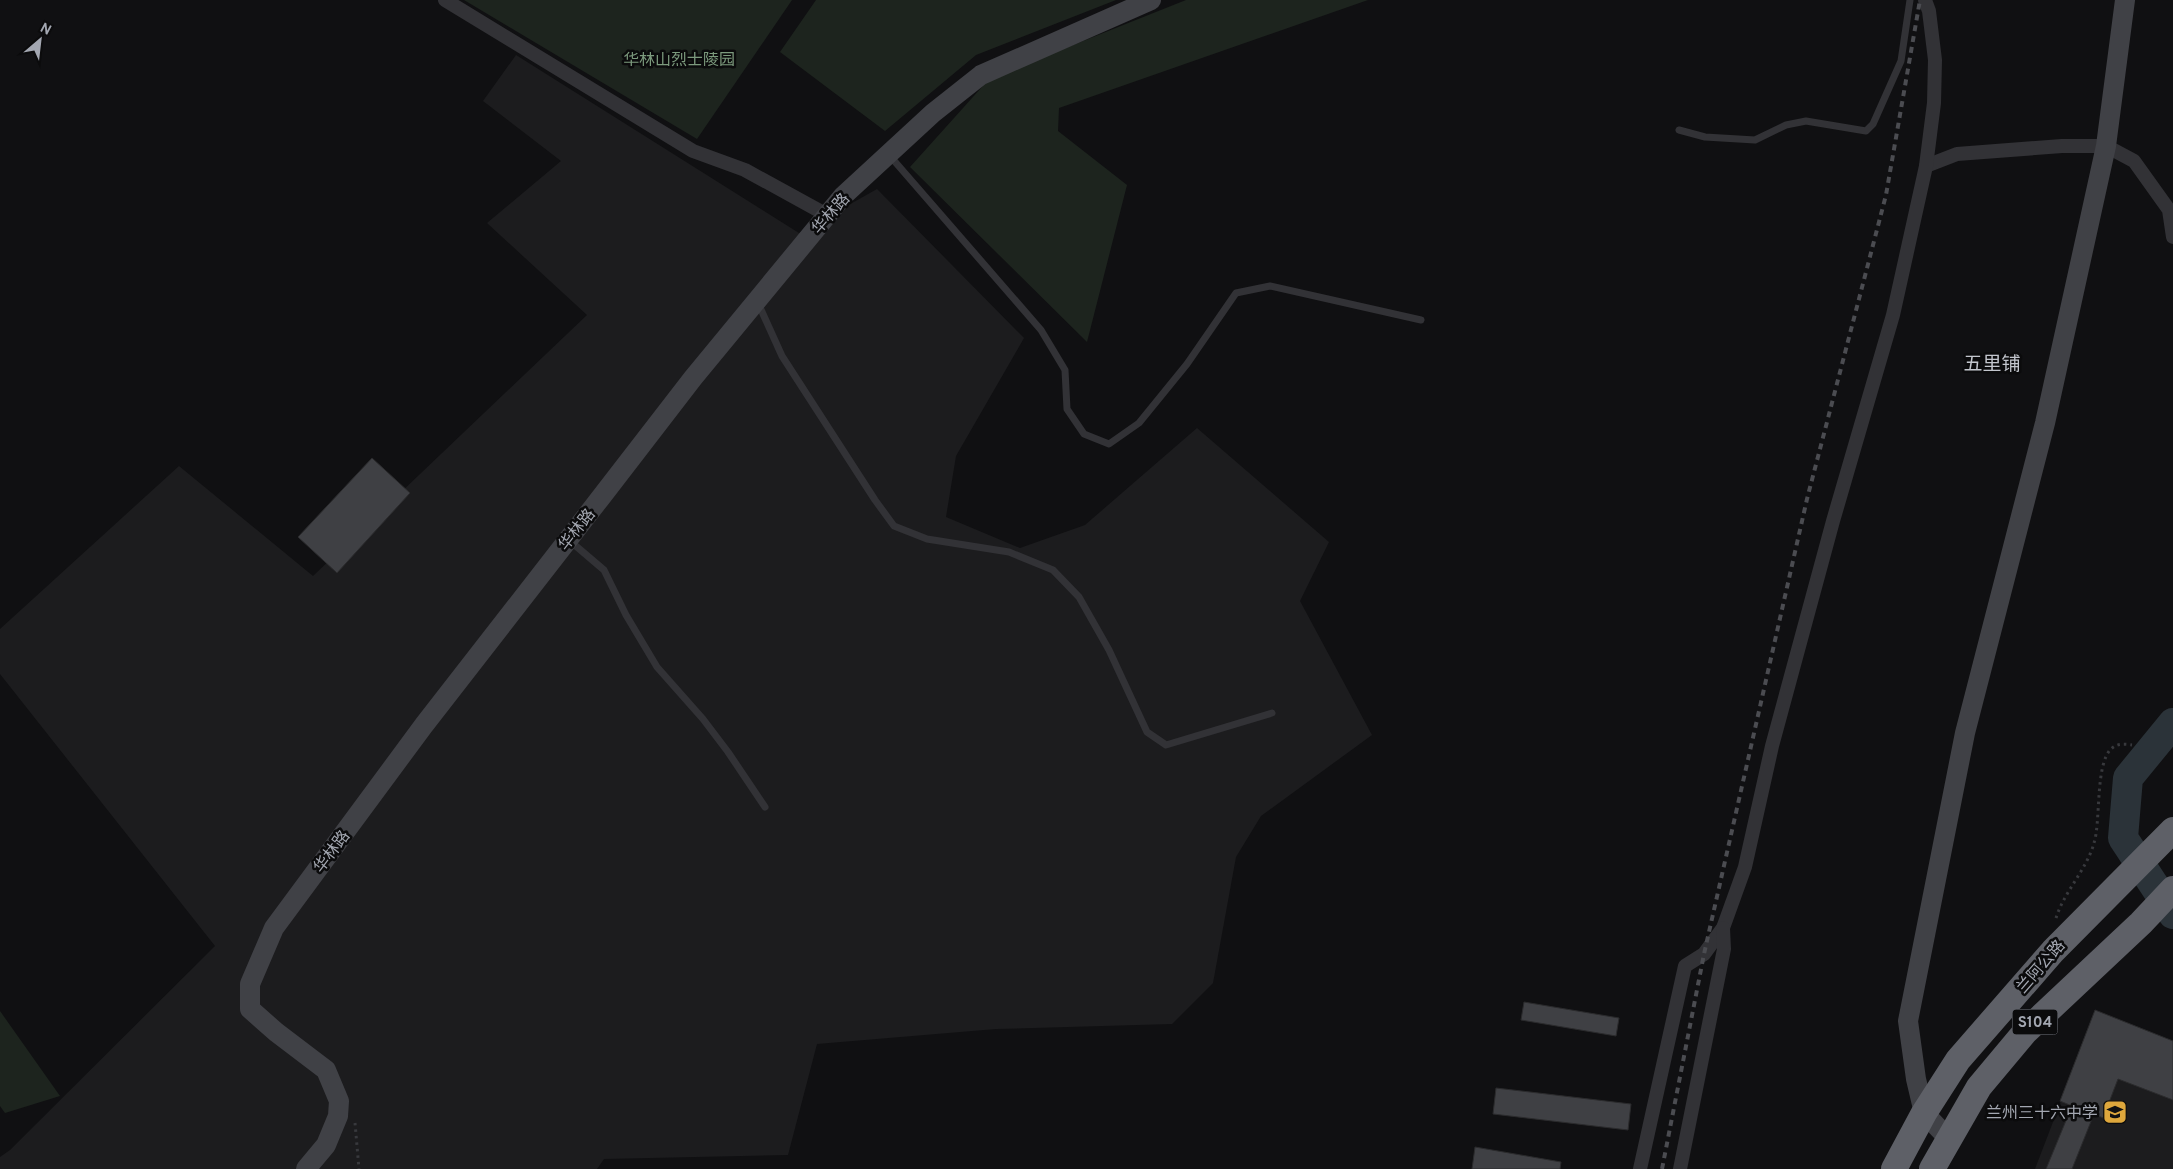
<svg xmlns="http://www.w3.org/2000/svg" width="2173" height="1169" viewBox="0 0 2173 1169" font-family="Overpass,'Noto Sans SC',sans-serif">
	<rect width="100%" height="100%" fill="#101012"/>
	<g fill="#1c1c1e">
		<path d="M516,55L799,233L877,189L1024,338L956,456L946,517L1020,548L1085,525L1197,428L1329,542L1300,601L1372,735L1261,816L1236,857L1213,983L1172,1024L996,1029L817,1044L788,1155L604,1159L597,1169H0V1157L10,1150L215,946L0,674V629L179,466L313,576L587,315L487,223L561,161L483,101Z"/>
		<path d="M2091,1023L2173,1055V1169H2035Z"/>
	</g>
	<g fill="#1d241e">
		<path d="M464,0H792L697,139Z"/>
		<path d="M816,0H1116L976,55L885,131L780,52Z"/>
		<path d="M1186,0H1368L1059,108L1058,131L1127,185L1087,342L910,167L990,78Z"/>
		<path d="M0,1011L60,1096L5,1113L0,1106Z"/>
	</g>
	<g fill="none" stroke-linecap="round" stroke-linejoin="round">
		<path stroke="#2b3339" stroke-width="30" d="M2173,723L2128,778L2123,838L2173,914"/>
	</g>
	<g fill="#3f4044" stroke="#2b2b2d">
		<path d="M372,458L410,493L337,573L298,537Z"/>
		<path d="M1524,1002L1619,1018L1616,1036L1521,1020Z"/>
		<path d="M2095,1010L2173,1041V1100L2118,1079L2103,1118L2094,1114L2072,1169H2046L2072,1106L2060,1101Z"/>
		<path d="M1496,1088L1631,1104L1628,1130L1493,1114Z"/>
		<path d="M1475,1147L1561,1162L1560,1169H1472Z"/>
	</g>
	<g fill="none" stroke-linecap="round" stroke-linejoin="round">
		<g stroke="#38393d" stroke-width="3" stroke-dasharray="2.5 4" stroke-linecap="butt">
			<path d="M2056,918C2064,892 2087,869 2094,843C2101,821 2095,765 2111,749C2117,743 2125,744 2132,745"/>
			<path d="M355,1123L359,1169"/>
		</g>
		<g stroke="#323236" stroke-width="7">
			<path d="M1679,130L1705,137L1755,140L1786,125L1806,121L1866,131L1873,124L1901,61L1910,0"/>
			<path d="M890,156L1041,330L1065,370L1067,409L1084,434L1109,444L1139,423L1187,364L1236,293L1270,286L1421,320"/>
			<path d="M758,303L782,356L875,500L894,526L927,539L1009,552L1053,570L1079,597L1109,650L1147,732L1166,745L1272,713"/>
			<path d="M570,541L604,570L626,615L657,667L703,719L728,752L765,807"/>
		</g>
		<g stroke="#323236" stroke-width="14">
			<path d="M445,0L693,151L745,170L827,215"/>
			<path d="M1926,166L1957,154L2062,146H2106L2134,161L2169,210L2173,237"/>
			<path d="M1640,1169L1685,966L1704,954L1723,928L1745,867L1772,746L1833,521L1893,315L1926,166L1934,103L1935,60L1929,11L1925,0"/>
			<path d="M1680,1169L1724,949L1723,928"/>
		</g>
		<g stroke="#404146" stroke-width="20">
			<path d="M1949,1139L1924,1113L1916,1079L1908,1021L1965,733L2045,423L2106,146L2125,0"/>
			<path d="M306,1169L326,1145L338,1116L339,1101L326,1070L276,1032L250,1009V984L274,928L424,725L602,496L693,378L843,196L933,113L981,75L1151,0"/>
		</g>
		<g stroke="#5e6067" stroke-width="26">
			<path d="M1894,1169L1924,1113L1958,1060L2053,951L2173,830"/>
			<path d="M1932,1169L1979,1087L2025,1032L2141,923L2173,889"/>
		</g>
		<path stroke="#4b4c51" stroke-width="4" stroke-dasharray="6 5" stroke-linecap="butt" d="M1662,1169L1704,954L1807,499L1886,195L1920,0"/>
	</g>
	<defs>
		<g id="school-square" transform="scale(1.25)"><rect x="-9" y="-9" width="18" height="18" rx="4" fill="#dea73c" stroke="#0b0b0c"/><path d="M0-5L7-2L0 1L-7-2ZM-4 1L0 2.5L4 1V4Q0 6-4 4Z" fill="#111"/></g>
	</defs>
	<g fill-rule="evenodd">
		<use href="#school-square" x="2115" y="1112"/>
	</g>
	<g text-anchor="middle" stroke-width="5" stroke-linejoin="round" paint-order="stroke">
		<rect fill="#0b0b0c" stroke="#757880" stroke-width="1" x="2012.5" y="1009.5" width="45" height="25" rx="4"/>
		<g font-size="15" font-weight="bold" fill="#a3a7b1">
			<text x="2035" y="1027">S104</text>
		</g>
		<g font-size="16" fill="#7c9a7d" stroke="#0b0b0c">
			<text x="679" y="65">华林山烈士陵园</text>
		</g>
		<g font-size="16" fill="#a3a7b1" stroke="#0b0b0c">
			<text transform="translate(830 213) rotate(-49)" y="6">华林路</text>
			<text transform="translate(576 529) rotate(-52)" y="6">华林路</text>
			<text transform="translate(331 851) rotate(-53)" y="6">华林路</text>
			<text transform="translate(2040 966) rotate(-49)" y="6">兰阿公路</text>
		</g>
		<g font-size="16" fill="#a3a7b1" stroke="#0b0b0c" text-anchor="end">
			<text x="2098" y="1118">兰州三十六中学</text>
		</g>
		<g font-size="19" fill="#c3c6cd" stroke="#0b0b0c">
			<text x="1992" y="370">五里铺</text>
		</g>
	</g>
	<g transform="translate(40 40) rotate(28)" stroke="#0b0b0c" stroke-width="4" paint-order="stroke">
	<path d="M0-4L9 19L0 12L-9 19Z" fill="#a3a7b1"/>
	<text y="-8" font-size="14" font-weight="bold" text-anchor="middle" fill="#a3a7b1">N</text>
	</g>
</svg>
